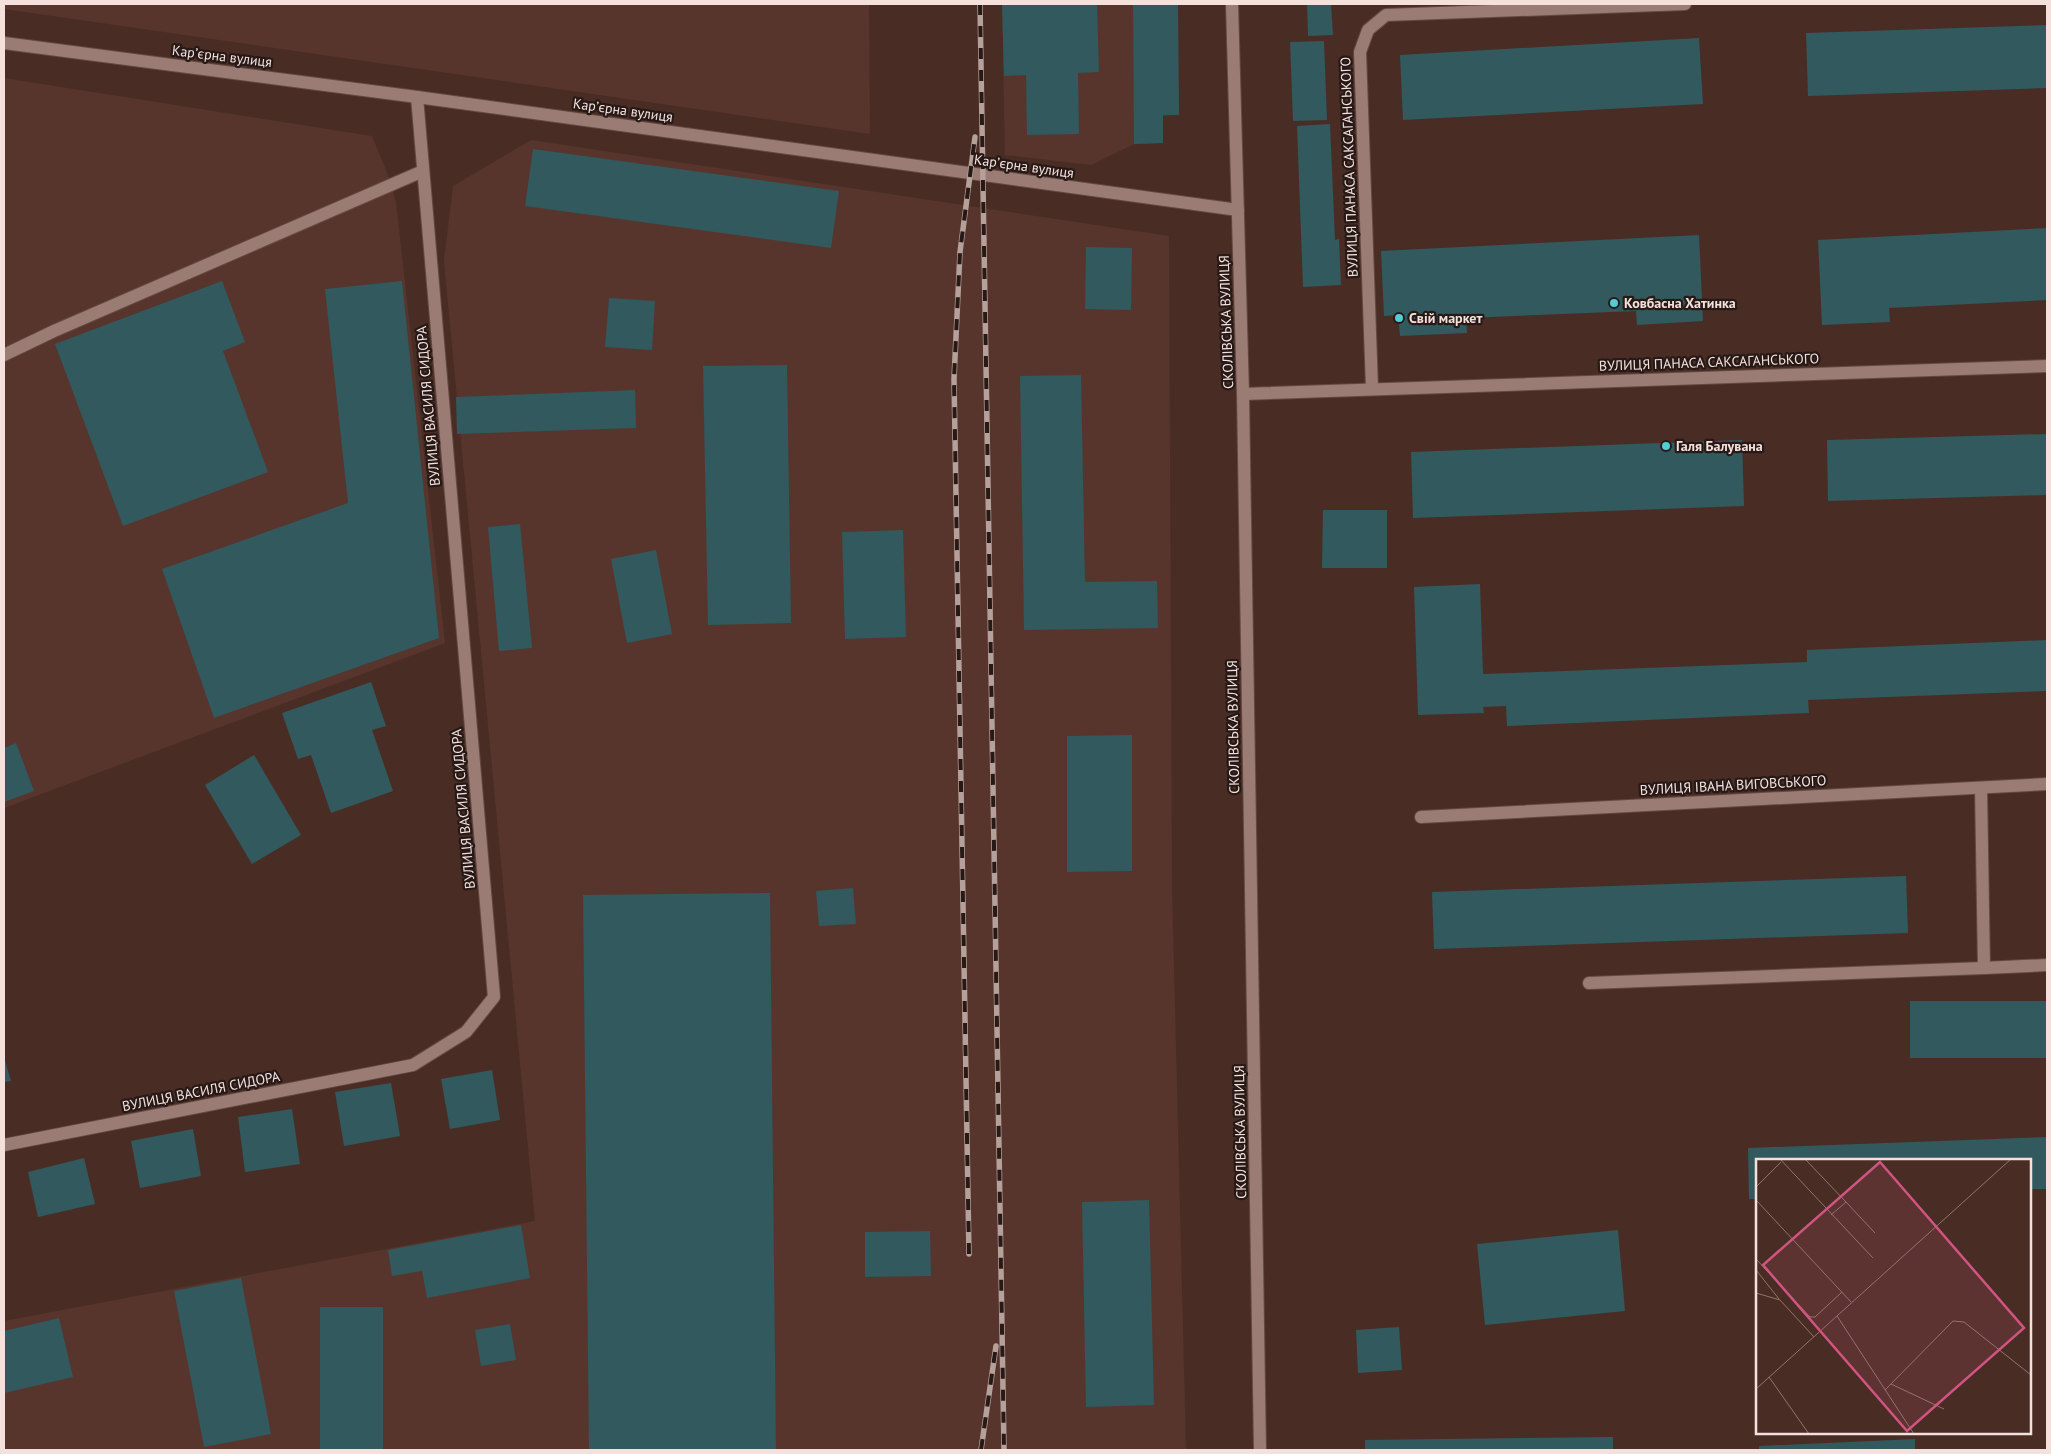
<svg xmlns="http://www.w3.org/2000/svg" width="2051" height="1454" viewBox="0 0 2051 1454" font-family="'PT Sans',sans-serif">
	<rect width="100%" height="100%" fill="#492d25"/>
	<g fill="#57352c">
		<path d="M4,4H869L870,134L4,9Z"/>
		<path d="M1002,4H1178L1179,115L1163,116V143L1134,144L1091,165L1005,155Z"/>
		<path d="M4,78L372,136L388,175L396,202L445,643L4,808Z"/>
		<path d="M531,140L1169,236L1172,888L1186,1450H4V1321L535,1221L444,261L453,186Z"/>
	</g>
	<g fill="#32595d">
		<path d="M1002,4H1097L1099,72L1078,73L1079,134L1027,135L1026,75L1004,76Z"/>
		<path d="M1133,4H1178L1179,115H1163V143L1134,144Z"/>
		<path d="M1307,4H1331L1333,35L1308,36Z"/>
		<path d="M2047,25V88L1808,96L1806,33Z"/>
		<path d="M1699,38L1703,104L1403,120L1400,55Z"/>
		<path d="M1324,41L1327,120L1293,121L1290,42Z"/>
		<path d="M1330,124L1335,240L1339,239L1341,285L1303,287L1297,126Z"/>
		<path d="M533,149L839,191L831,248L525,206Z"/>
		<path d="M2047,228V300L1889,308L1890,322L1822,325L1818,240Z"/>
		<path d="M1699,235L1703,321L1637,325L1636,311L1466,318L1467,333L1400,336L1398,315L1384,316L1381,251Z"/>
		<path d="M1086,247L1132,248L1131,310L1085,309Z"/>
		<path d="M222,281L245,342L223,351L268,472L123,526L55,344Z"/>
		<path d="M402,281L439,638L214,718L162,569L348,503L325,289Z"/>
		<path d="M609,298L655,301L652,350L605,347Z"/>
		<path d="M787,365L791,623L708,625L703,366Z"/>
		<path d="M1081,375L1085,582L1157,581L1158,628L1024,630L1020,376Z"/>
		<path d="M635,390L636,428L457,434L456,397Z"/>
		<path d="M2047,434V495L1828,501L1827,440Z"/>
		<path d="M1742,440L1744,506L1413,518L1411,452Z"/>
		<path d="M1323,510H1387V568H1322Z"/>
		<path d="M520,524L532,648L499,651L488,527Z"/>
		<path d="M903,530L906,637L845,639L842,532Z"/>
		<path d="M656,550L672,634L627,643L611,559Z"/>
		<path d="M1480,584L1483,674L1807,662V650L2047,640V691L1808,700L1809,713L1507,726L1506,706L1483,707L1484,713L1418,715L1414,587Z"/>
		<path d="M371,682L386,726L372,730L393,791L331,813L311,755L298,759L282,713Z"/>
		<path d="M1132,735V871L1067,872V736Z"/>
		<path d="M16,743L34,791L4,802V748Z"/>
		<path d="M254,755L301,835L252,864L205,785Z"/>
		<path d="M1906,876L1908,933L1434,949L1432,892Z"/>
		<path d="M853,888L856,924L819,926L816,891Z"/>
		<path d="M770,893L776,1450H589L583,895Z"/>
		<rect x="1910" y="1001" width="137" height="57"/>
		<path d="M4,1057L11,1081L4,1082Z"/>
		<path d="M492,1070L500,1120L450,1129L441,1079Z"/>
		<path d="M391,1083L400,1136L344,1146L335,1092Z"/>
		<path d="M292,1109L300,1164L245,1172L238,1117Z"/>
		<path d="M193,1129L201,1176L140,1188L131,1141Z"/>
		<path d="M2047,1137V1189H2030V1160H1757V1199H1749L1748,1148Z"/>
		<path d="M84,1158L95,1204L38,1217L28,1172Z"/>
		<path d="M1149,1200L1154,1405L1086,1407L1082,1202Z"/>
		<path d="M521,1225L530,1278L427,1298L422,1271L392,1276L388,1250Z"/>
		<path d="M1618,1230L1625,1311L1485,1325L1477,1244Z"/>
		<path d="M930,1231L931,1276L865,1277V1232Z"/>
		<path d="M241,1278L271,1434L204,1447L174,1291Z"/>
		<rect x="320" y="1307" width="63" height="143"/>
		<path d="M59,1318L73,1377L4,1393V1331Z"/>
		<path d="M510,1324L516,1360L481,1366L475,1330Z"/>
		<path d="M1399,1327L1402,1370L1358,1373L1356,1330Z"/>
		<path d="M1613,1437V1450H1365V1440Z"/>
		<path d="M1915,1439V1450H1759V1446Z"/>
	</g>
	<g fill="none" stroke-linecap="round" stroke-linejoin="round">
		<g stroke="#644a42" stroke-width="14">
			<g id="minor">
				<path d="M1232,4L1243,394L1260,1450"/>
				<path d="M4,43L417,97L1238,210"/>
				<path d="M4,355L54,331L423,171"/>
				<path d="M1372,388L1360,52L1368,30L1386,15L1685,4"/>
				<path d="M1243,394L2047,366"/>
				<path d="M1421,817L2047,784"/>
				<path d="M1984,968L2047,965"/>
				<path d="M1589,983L1984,968L1981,788"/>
				<path d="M4,1145L413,1065L466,1032L494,997L417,97"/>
			</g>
		</g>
		<use href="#minor" stroke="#9b7c74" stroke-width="12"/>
		<g stroke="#b6a09a" stroke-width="5.5">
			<g id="rail">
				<path d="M980,4L1004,1450"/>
				<path d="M969,1254L954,379L960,252L975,137"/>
				<path d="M981,1450L996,1346"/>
			</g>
		</g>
		<use href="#rail" stroke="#261916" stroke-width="4" stroke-dasharray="11" stroke-linecap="butt"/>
	</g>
	<g fill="#52ccd5" stroke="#261916" stroke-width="2">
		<circle cx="1614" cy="303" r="5"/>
		<circle cx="1399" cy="318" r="5"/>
		<circle cx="1666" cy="446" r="5"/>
	</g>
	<g text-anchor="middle" stroke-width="4.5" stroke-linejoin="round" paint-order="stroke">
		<g font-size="14" fill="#f4e1dc" stroke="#261916">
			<text transform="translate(222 56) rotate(7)" y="5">Карʼєрна вулиця</text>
			<text transform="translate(623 110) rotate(8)" y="5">Карʼєрна вулиця</text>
			<text transform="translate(1024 166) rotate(8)" y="5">Карʼєрна вулиця</text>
			<text transform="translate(1349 167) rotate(-92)" y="5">ВУЛИЦЯ ПАНАСА САКСАГАНСЬКОГО</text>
			<text transform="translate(1226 322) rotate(-92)" y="5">СКОЛІВСЬКА ВУЛИЦЯ</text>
			<text transform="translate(1709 362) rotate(-2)" y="5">ВУЛИЦЯ ПАНАСА САКСАГАНСЬКОГО</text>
			<text transform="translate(428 406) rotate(-95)" y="5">ВУЛИЦЯ ВАСИЛЯ СИДОРА</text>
			<text transform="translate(1233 727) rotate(-91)" y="5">СКОЛІВСЬКА ВУЛИЦЯ</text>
			<text transform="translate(1733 785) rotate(-3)" y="5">ВУЛИЦЯ ІВАНА ВИГОВСЬКОГО</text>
			<text transform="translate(463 809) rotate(-95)" y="5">ВУЛИЦЯ ВАСИЛЯ СИДОРА</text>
			<text transform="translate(201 1091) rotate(-11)" y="5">ВУЛИЦЯ ВАСИЛЯ СИДОРА</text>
			<text transform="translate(1240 1132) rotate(-91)" y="5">СКОЛІВСЬКА ВУЛИЦЯ</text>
		</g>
		<g font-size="14" font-weight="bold" fill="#f4e1dc" stroke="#261916" text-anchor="start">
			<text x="1624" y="308">Ковбасна Хатинка</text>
			<text x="1409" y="323">Свій маркет</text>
			<text x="1676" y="451">Галя Балувана</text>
		</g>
	</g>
	<g transform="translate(1756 1159)">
		<rect width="275" height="275" fill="#492d25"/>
		<path fill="none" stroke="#8d756e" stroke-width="1" d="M24,0L117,99M49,0L90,43M0,28L25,3M0,41L95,143M75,56L90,43L119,74M0,100L54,158H59L86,133M0,111L23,140M0,134L24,141L58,178M81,157L158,275M13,218L53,275M135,225L188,250M0,230L255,0M129,231L197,162L208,163L275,216"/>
		<path fill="#d15482" fill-opacity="0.15" stroke="#d15482" stroke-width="2.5" d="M124,3L268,169L151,272L7,106Z"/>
		<rect width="275" height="275" fill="none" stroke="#f4e1dc" stroke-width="2.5"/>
	</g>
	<rect width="2051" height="1454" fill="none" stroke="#f4e1dc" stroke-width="10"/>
</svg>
